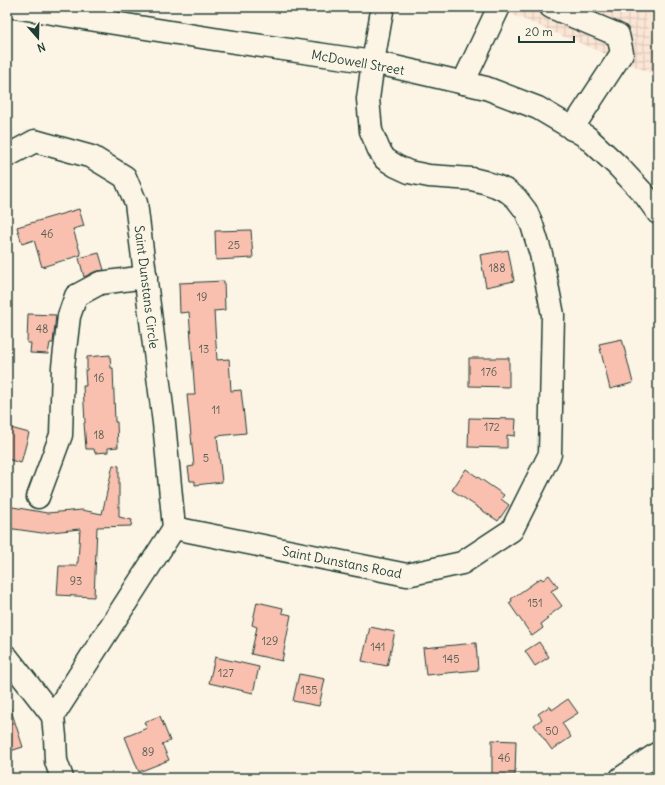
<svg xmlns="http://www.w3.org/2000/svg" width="665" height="785" viewBox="0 0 665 785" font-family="Delius,sans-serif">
	<defs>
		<pattern id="industrial-grid" width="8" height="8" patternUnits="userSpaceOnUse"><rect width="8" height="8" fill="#fbe5d5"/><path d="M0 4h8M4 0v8" fill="none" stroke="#d7c5b7"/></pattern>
	</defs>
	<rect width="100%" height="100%" fill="#fcf5e5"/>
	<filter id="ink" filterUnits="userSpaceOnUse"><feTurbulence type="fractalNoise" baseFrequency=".025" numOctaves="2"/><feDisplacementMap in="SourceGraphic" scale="8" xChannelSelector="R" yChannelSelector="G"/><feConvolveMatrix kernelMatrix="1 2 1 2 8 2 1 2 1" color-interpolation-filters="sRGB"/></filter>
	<g filter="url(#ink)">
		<path fill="#fbe5d5" d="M643,7H658V59Z"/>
		<path fill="url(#industrial-grid)" d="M494,7H643L658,59V76Z"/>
		<g fill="#f9c0af" stroke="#1f3d34">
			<path d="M79,209L84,226L73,229L81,255L42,267L34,240L22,244L17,227Z"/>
			<path d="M251,230L253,258L216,260L215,231Z"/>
			<path d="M508,250L514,281L486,287L480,255Z"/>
			<path d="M99,253L104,270L94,272L84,277L79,258Z"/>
			<path d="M224,281L225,310L214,311L217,360L229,359L231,391L241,390L246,433L217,436L222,482L195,485V481H190L188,467L194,466L187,395H195L189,312L180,313L179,283Z"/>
			<path d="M28,314L56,315L53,343H50L48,354L30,353L31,343H27Z"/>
			<path d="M622,339L633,383L610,389L599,344Z"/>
			<path d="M110,355L111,368H113L115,422H117L118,447L108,448V452L95,453L94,449H86L84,423H85L83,386H86L85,370H87V357Z"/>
			<path d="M469,358H509V387L469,386Z"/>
			<path d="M469,418L516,419L515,436L507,435V448L468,447Z"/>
			<path d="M7,427L29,433L21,463L7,459Z"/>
			<path d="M113,465L119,466V517L132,520L131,526L97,527L94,597L57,595L59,566H77V562H78L80,529L42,533L7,528V506L47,513L82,510L102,514Z"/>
			<path d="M466,469L504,495L501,499L509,505L498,521L452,490Z"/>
			<path d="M549,575L558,587L551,591L562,606L546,618L548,619L541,624L543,628L532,636L509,603L512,601L511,599L541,578L543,580Z"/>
			<path d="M257,602L283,608L282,613L291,615L282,661L251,654L257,627L252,625Z"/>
			<path d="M370,627L395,632L387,666L362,661Z"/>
			<path d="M539,642L549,657L535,666L525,651Z"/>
			<path d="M476,643L478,670L426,675L423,648Z"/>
			<path d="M215,657L259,667L253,693L209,683Z"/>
			<path d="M299,674L325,679L319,706L293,701Z"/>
			<path d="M568,699L578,713L562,723L571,737L552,750L534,725L542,719L538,714L550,706L552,710Z"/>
			<path d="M7,707H10L23,747L7,752Z"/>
			<path d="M160,716L170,741L162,744L169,760L139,772L125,737L147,728L144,722Z"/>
			<path d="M492,740L516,741L515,775H492Z"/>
		</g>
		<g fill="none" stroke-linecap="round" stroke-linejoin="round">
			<g stroke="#1f3d34" stroke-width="25">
				<g id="minor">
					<path d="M551,7L618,35L622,53L572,129"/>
					<path d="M463,83L499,7"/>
					<path d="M7,156L35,141L92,157L125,177L136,203L164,423L174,528"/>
					<path d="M38,497L61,435L63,367L69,316L76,296L100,283L146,277"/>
					<path d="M7,657L53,716"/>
					<path d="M62,778L56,761L55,737L53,716L174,528L407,575L462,563L512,530L550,454L553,315L541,254L532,225L526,211L516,198L507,191L496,186L484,182L472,179L429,176L409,172L396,166L385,159L379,150L371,131L368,99L373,62L382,11L381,7"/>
					<path d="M621,778L658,753"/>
				</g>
			</g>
			<g stroke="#1f3d34" stroke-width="25">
				<path id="major" d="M14,7L214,39L373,62L486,88L538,108L587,137L618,166L645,195L658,213"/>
			</g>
			<use href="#minor" stroke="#fcf5e5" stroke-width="22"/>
			<use href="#major" stroke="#fcf5e5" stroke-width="22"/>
		</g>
	</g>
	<g text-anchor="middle" stroke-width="4" stroke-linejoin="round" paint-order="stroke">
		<g font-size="11" fill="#565e53">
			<text x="47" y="238">46</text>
			<text x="234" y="249">25</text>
			<text x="497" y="272">188</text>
			<text x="202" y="301">19</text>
			<text x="42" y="333">48</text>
			<text x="204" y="353">13</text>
			<text x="489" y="376">176</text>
			<text x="99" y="382">16</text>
			<text x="216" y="414">11</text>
			<text x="492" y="431">172</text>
			<text x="99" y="439">18</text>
			<text x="206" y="462">5</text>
			<text x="76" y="585">93</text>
			<text x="535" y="607">151</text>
			<text x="270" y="645">129</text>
			<text x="378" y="651">141</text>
			<text x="451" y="663">145</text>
			<text x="226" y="677">127</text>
			<text x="309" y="694">135</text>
			<text x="552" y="735">50</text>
			<text x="148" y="756">89</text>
			<text x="504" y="762">46</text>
		</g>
		<g font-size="13" fill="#1f3d34" stroke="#fcf5e5">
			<text transform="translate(358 62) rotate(10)" y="5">McDowell Street</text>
			<text transform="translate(147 287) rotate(83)" y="5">Saint Dunstans Circle</text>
			<text transform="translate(342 562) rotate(11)" y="5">Saint Dunstans Road</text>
		</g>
	</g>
	<rect width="665" height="785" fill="none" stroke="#fcf5e5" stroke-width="24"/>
	<rect x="12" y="12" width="641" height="761" fill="none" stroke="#1f3d34" stroke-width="1.5" filter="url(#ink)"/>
	<g transform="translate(38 38) rotate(160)" stroke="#fcf5e5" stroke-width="3" paint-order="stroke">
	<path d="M0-3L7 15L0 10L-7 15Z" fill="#1f3d34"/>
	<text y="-6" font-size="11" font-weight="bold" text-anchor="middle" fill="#1f3d34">N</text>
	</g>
	<path d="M519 36v6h55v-6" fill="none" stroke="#1f3d34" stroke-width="2"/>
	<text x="525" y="36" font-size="12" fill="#1f3d34" stroke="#fcf5e5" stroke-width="3" paint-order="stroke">20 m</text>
</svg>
